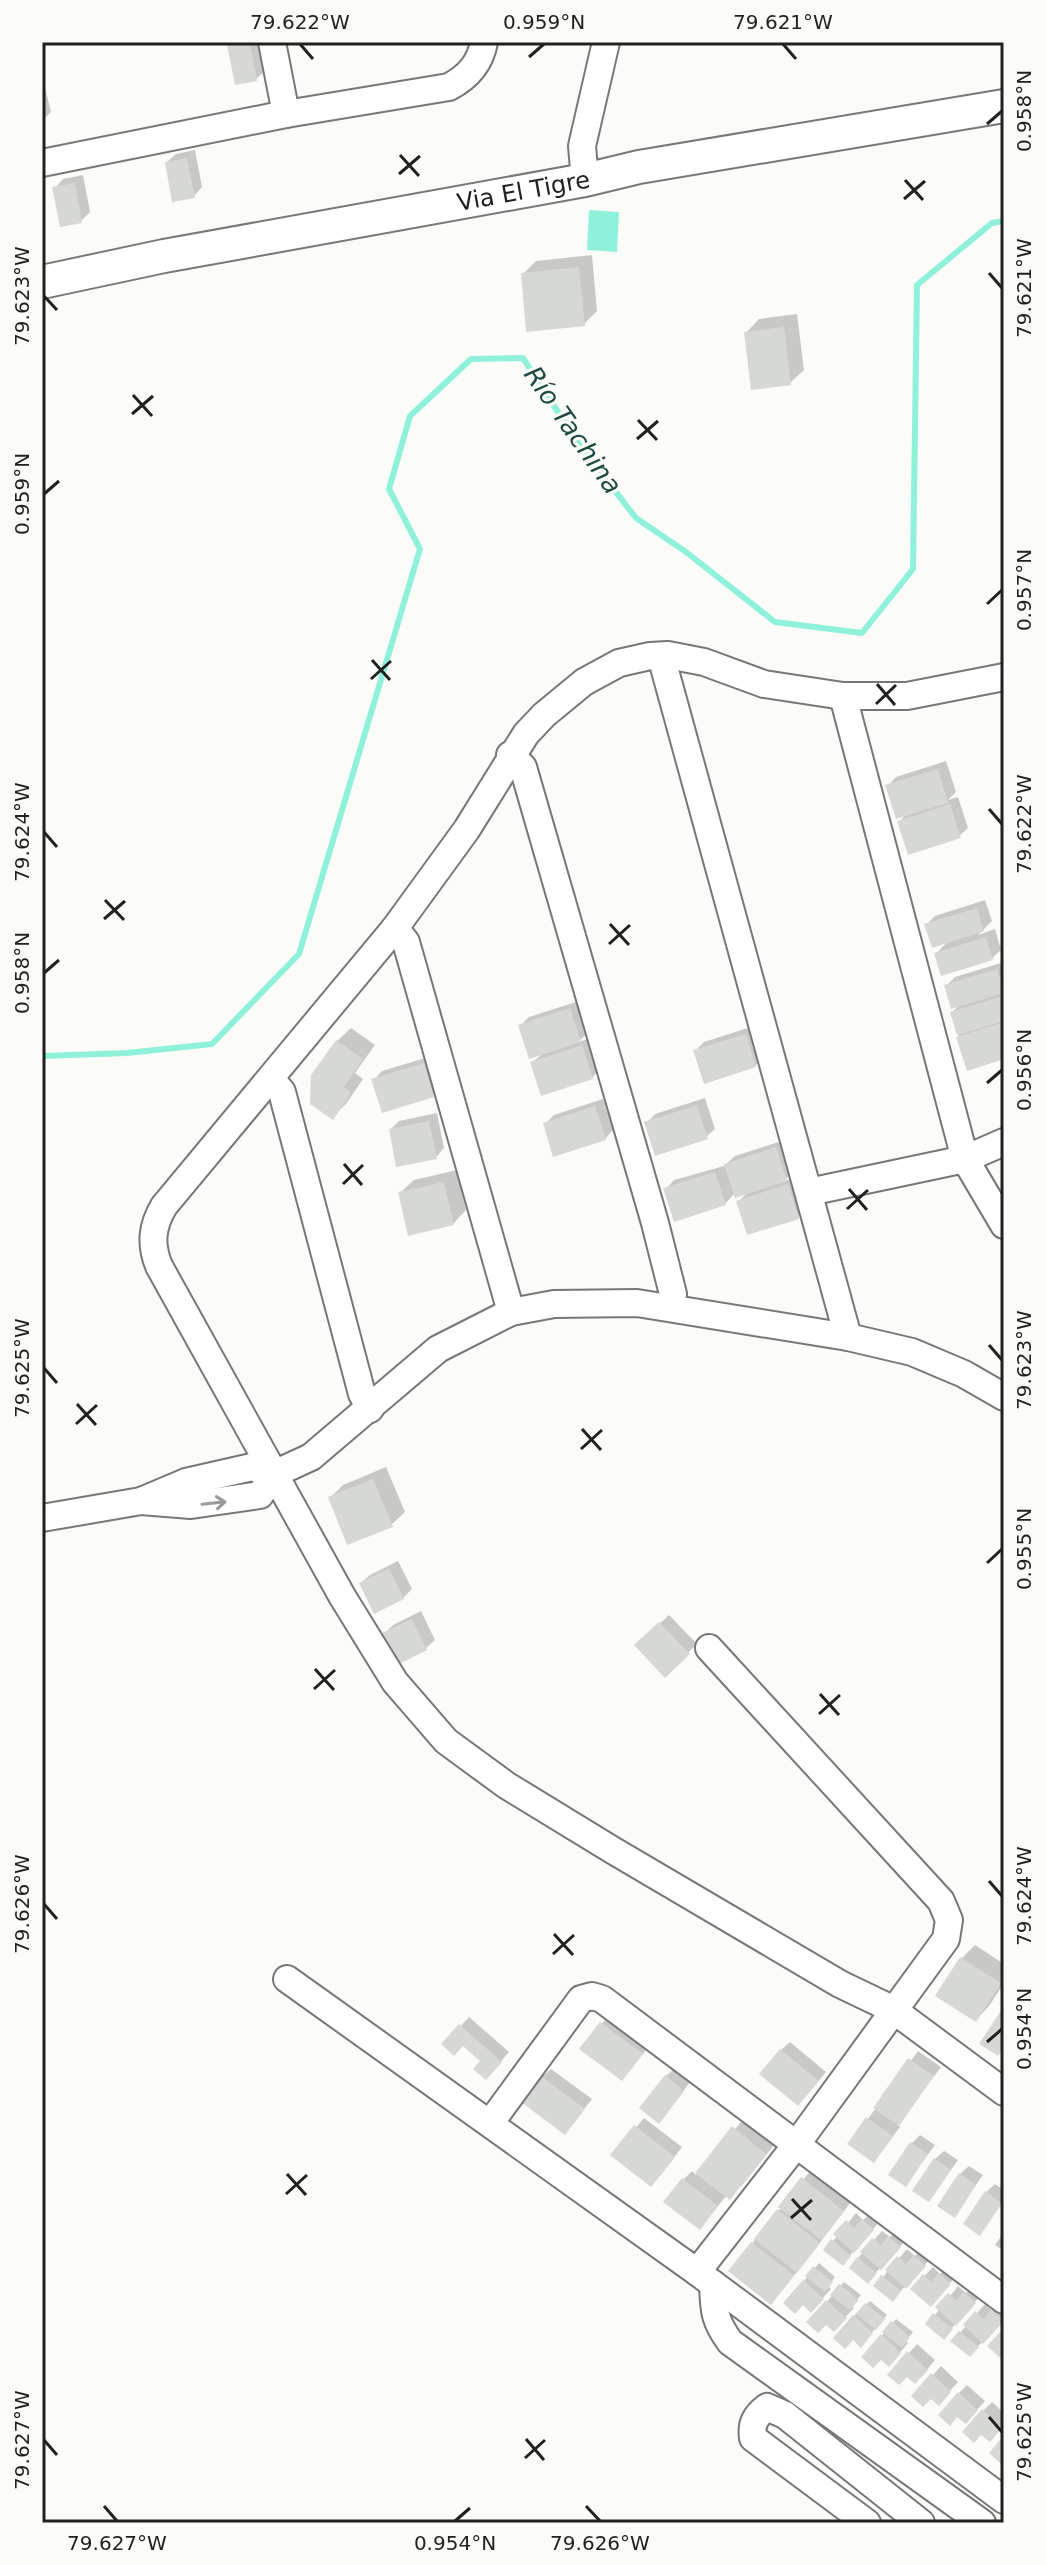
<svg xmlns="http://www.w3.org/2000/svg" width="1046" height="2565" viewBox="0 0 1046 2565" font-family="'DejaVu Sans',sans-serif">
	<rect width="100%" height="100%" fill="#fbfbf8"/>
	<path fill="#90f1da" d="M589,210L619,212L617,252L587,250Z"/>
	<g fill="#0003">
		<path d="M233,42H260L265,71L256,79L230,46Z"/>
		<path d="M42,75L51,112L42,121Z"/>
		<path d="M195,150L202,187L194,196L167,162L176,154Z"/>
		<path d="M83,175L90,212L81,221L55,188L63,179Z"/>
		<path d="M592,255L597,311L584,324L523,274L536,261Z"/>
		<path d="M797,314L804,370L790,383L746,333L759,319Z"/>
		<path d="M946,761L956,792L948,800L958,797L968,828L959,836L900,821L907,813L888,786L896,777Z"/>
		<path d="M985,900L992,921L978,935L995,929L1001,950L992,958L936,954L949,940L927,924L935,916Z"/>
		<path d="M1004,962V1057L968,1068L952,1012L961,1004L946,986L955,977Z"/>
		<path d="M579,1001L589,1032L578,1042L591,1038L600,1069L592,1078L532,1063L543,1053L520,1026L529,1017Z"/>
		<path d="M754,1026L764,1057L755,1066L695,1051L704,1042Z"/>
		<path d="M351,1028L375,1045L355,1073L363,1079L346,1104L332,1117L313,1076L337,1041Z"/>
		<path d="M432,1056L442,1086L433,1095L374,1080L382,1071Z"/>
		<path d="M705,1098L715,1129L706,1137L647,1123L655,1114Z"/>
		<path d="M603,1099L613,1130L605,1139L545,1124L554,1115Z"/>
		<path d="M437,1113L444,1148L436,1157L391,1129L399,1121Z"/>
		<path d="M785,1140L795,1171L784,1181L797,1177L806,1208L798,1217L738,1202L749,1191L735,1193L725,1204L666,1189L674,1180L724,1166L735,1156Z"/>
		<path d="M457,1170L466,1210L453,1224L400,1193L414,1180Z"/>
		<path d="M386,1467L405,1512L391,1525L330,1498L343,1485Z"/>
		<path d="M398,1561L412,1589L403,1598L361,1583L370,1575Z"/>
		<path d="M421,1611L435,1640L426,1648L398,1662L384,1634L393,1625Z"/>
		<path d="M669,1615L697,1644L665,1675L637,1645Z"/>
		<path d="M975,1945L1004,1964V1983L989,2006L976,2020L962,1958Z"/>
		<path d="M610,2014L650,2045L630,2070L582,2048Z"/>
		<path d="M469,2017L509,2052L494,2069L464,2044H444Z"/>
		<path d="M790,2042L826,2072L807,2095L781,2050Z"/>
		<path d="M918,2051L941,2067L897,2125L900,2127L882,2151L850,2143Z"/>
		<path d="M675,2068L691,2081L667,2112L666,2076Z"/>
		<path d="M551,2069L592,2099L565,2133L542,2077Z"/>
		<path d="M747,2115L778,2140L743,2184L730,2197L727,2195L700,2228L683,2180L692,2171L696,2175Z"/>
		<path d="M644,2118L682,2147L660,2176L613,2155Z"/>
		<path d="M920,2135L935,2145L906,2184L912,2143Z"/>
		<path d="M944,2151L958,2160L929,2200L935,2159Z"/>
		<path d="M969,2166L983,2175L954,2215L960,2174Z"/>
		<path d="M811,2170L851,2202L805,2262L780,2293L731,2270Z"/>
		<path d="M995,2184L1004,2190V2201L980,2233L986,2192Z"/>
		<path d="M872,2212L881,2220L846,2260L833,2241L856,2213L863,2220Z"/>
		<path d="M898,2229L908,2238L868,2281L858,2258L882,2231L890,2237Z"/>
		<path d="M1004,2232V2251L995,2245Z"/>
		<path d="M923,2248L933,2256L896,2296L883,2277L907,2249L915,2256Z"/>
		<path d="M819,2263L835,2277L828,2286L831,2289L819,2302L786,2303Z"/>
		<path d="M949,2266L958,2274L939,2295L913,2288L933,2267L940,2274Z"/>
		<path d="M844,2282L861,2295L851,2306L854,2308L834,2329L826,2323L809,2322Z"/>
		<path d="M974,2285L983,2293L944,2337L935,2315L958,2286L966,2293Z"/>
		<path d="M870,2301L887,2315L861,2345L854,2316Z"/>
		<path d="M1001,2303L1004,2306V2318L970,2355L953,2341L985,2304L992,2311Z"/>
		<path d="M896,2319L913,2332L906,2341L908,2343L897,2356L864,2357Z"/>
		<path d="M917,2344L935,2360L924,2373L909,2353Z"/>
		<path d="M941,2366L958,2382L947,2394L933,2375Z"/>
		<path d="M967,2385L985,2401L974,2413L959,2393Z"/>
		<path d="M992,2402L1004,2413V2424L990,2439L983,2411Z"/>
	</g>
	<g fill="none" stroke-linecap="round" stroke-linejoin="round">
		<path stroke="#90f1da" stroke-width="6" d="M42,1056L127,1053L212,1044L299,954L420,549L389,489L410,416L471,359L523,358L578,443L636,518L686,552L775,622L862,633L913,569L917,285L992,223L1004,221"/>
	</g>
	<g fill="#d5d8d5">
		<path d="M250,42L257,81L235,85L227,45Z"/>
		<path d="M187,158L195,198L172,202L165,162Z"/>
		<path d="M75,183L82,223L60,227L52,187Z"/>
		<path d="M579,267L585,326L526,332L521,273Z"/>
		<path d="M784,327L791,385L751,390L744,332Z"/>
		<path d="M938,769L948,803L896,819L885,785Z"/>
		<path d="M950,804L961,838L908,855L897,821Z"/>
		<path d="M977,908L984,931L932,948L924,924Z"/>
		<path d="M986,937L993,960L941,976L934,953Z"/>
		<path d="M997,969L1004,993L951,1009L944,985Z"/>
		<path d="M1002,996L1004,1021L957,1035L950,1012Z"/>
		<path d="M570,1008L581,1042L529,1059L518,1025Z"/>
		<path d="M1004,1022V1059L967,1071L956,1037Z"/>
		<path d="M746,1034L756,1067L704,1084L693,1050Z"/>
		<path d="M336,1040L363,1059L344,1087L351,1093L333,1120L310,1104L311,1075Z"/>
		<path d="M582,1045L593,1079L541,1096L530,1062Z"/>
		<path d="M424,1063L434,1097L382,1113L371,1079Z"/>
		<path d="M697,1105L708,1139L655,1156L644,1122Z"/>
		<path d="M595,1106L606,1140L553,1157L543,1123Z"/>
		<path d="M429,1121L437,1159L396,1167L389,1129Z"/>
		<path d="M776,1147L787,1181L735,1198L724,1164Z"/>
		<path d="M715,1172L726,1205L674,1222L663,1188Z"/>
		<path d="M444,1182L454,1225L408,1236L398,1192Z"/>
		<path d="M788,1184L799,1219L747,1235L736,1201Z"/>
		<path d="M373,1479L393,1527L347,1545L328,1497Z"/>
		<path d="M389,1568L404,1599L374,1614L359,1583Z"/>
		<path d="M412,1619L427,1650L397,1665L382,1633Z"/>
		<path d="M659,1622L690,1654L665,1678L634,1645Z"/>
		<path d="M960,1957L1001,1983L976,2022L935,1996Z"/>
		<path d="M1004,2006V2047L998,2056L979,2044Z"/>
		<path d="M600,2022L643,2054L622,2081L579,2049Z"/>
		<path d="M459,2024L502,2062L486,2080L473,2069L480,2061L463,2046L454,2056L441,2044Z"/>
		<path d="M780,2049L819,2081L798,2106L759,2074Z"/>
		<path d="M908,2058L934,2076L899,2126L873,2108Z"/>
		<path d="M665,2075L684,2091L659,2124L639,2108Z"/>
		<path d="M541,2076L585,2109L565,2135L521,2102Z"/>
		<path d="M866,2117L893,2136L874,2163L847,2144Z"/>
		<path d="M634,2125L675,2157L651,2187L610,2155Z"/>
		<path d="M732,2126L766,2154L730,2200L695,2173Z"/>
		<path d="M910,2142L928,2154L906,2187L888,2175Z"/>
		<path d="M934,2158L951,2170L929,2202L912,2191Z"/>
		<path d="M959,2173L976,2185L955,2218L937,2206Z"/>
		<path d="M801,2177L844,2211L821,2240L778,2207Z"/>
		<path d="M682,2178L718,2206L700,2230L663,2202Z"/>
		<path d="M985,2191L1002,2203L980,2236L963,2224Z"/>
		<path d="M777,2209L820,2243L797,2273L754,2239Z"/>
		<path d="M862,2219L874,2230L854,2253L833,2234L846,2220L854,2228Z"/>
		<path d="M888,2236L901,2247L881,2270L860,2252L872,2238L881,2245Z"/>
		<path d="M831,2239L851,2256L843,2266L823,2250Z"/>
		<path d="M751,2242L794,2275L771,2305L728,2271Z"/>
		<path d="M913,2255L926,2266L906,2289L885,2270L897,2256L906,2264Z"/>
		<path d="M857,2257L877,2273L868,2284L849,2268Z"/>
		<path d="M813,2266L833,2282L825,2292L805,2276Z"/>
		<path d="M939,2273L951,2284L931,2307L910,2289L923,2274L931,2282Z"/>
		<path d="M881,2275L901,2291L893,2302L873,2286Z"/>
		<path d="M803,2280L824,2299L811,2313L803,2305L795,2314L783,2303Z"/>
		<path d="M839,2284L859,2300L850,2310L830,2295Z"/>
		<path d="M964,2292L976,2303L956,2326L935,2307L948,2293L956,2300Z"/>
		<path d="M826,2300L847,2318L834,2332L826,2325L818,2333L806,2322Z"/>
		<path d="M865,2303L885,2319L876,2330L856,2314Z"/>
		<path d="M991,2310L1004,2321L983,2344L963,2325L975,2311L983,2319Z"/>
		<path d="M933,2313L953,2329L944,2340L925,2324Z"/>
		<path d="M853,2315L873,2333L861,2348L853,2340L845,2349L833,2338Z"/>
		<path d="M891,2321L910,2337L902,2348L882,2332Z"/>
		<path d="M959,2331L979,2347L970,2357L950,2341Z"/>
		<path d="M1000,2332L1004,2336V2361L987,2346Z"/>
		<path d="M881,2334L901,2353L889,2367L881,2360L873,2368L861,2357Z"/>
		<path d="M907,2351L928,2370L915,2384L907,2377L899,2385L887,2375Z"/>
		<path d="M931,2373L951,2392L939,2406L931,2399L923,2407L911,2396Z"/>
		<path d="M958,2392L978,2410L966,2424L957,2417L950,2426L938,2415Z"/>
		<path d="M982,2409L1002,2428L990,2442L981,2435L974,2443L962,2432Z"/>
		<path d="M1004,2435V2460L1001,2464L989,2453Z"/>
	</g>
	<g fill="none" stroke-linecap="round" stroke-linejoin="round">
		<g stroke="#777875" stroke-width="30">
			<g id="minor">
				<path d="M272,42L286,114"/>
				<path d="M42,163L286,114L449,87C468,77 480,64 484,42"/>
				<path d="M585,180L582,146L606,42"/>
				<path d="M661,656L848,1337"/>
				<path d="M1004,677L907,696H843L764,684L704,662L668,655L650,656L619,663L584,682L544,715L526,734L467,829L395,928L164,1206C152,1226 150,1244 159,1266L342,1596L395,1682L446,1741L506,1785L614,1851L840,1984L892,2009L1004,2092"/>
				<path d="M843,696L965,1159L1004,1225"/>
				<path d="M510,755L523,767L655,1223L673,1294L670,1307"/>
				<path d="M395,928L406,942L511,1312"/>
				<path d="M271,1079L282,1092L362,1394L370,1409"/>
				<path d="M809,1192L965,1159L1004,1142"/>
				<path d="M141,1501L191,1505L260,1495L274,1474L311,1457L438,1349L511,1312L554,1304L637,1303L848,1337L912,1352L964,1374L1004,1397"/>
				<path d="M42,1518L141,1501L186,1482L252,1467L274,1474"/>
				<path d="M287,1979L697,2272L1004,2500"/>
				<path d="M491,2122L581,1999L592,1996L602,1999L1004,2300"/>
				<path d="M697,2272L796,2145L946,1939L949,1920L941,1901L709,1648"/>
				<path d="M713,2284C714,2311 714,2320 730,2342L982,2523"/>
				<path d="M867,2523L753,2438C751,2424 755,2416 767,2407L785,2415L921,2523"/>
			</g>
		</g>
		<g stroke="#777875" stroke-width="36">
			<g id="tertiary">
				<path id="s1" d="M42,282L164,256L585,180L639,167L1004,106"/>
			</g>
		</g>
		<use href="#minor" stroke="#fff" stroke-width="26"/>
		<use href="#tertiary" stroke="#fff" stroke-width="32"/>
	</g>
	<defs><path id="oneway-shaft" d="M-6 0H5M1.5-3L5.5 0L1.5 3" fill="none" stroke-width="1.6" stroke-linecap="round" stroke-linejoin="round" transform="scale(2)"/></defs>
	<use stroke="#9b9b9a" href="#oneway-shaft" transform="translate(214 1503) rotate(-6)"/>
	<path fill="none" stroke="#21211f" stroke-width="3" d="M300,44L313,59M783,44L796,59M529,57L544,44M987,124L1002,111M400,155L419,176M399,174L420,156M905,180L923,200M904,199L925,181M989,273L1002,288M44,296L57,310M133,395L152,416M132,414L153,396M638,420L657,440M637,439L658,421M44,494L59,481M987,604L1002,590M372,660L390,680M371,679L391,661M877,684L895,705M876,704L896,685M989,809L1002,824M44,832L57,847M105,900L124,920M104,919L125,901M610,924L629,945M609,944L630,925M44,973L59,960M987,1083L1002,1070M344,1164L362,1185M343,1184L363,1165M849,1189L867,1210M847,1209L868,1190M989,1345L1002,1360M44,1368L57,1383M77,1404L96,1425M76,1424L97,1405M582,1429L601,1450M581,1449L602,1430M987,1563L1002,1549M315,1669L334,1690M314,1689L335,1670M820,1694L839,1715M819,1714L840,1695M989,1881L1002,1896M44,1904L57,1919M554,1934L573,1955M553,1954L574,1935M987,2042L1002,2029M287,2174L306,2195M286,2194L307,2175M792,2199L811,2220M791,2218L812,2200M989,2417L1002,2432M526,2439L544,2460M44,2440L57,2455M525,2458L545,2440M104,2506L117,2521M586,2506L600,2521M455,2521L470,2508"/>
	<g text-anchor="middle" stroke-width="6" stroke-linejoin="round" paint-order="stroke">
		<g font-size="24" fill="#21211f" stroke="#fbfbf8">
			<text dy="8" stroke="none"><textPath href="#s1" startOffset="490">Via El Tigre</textPath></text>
		</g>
		<g font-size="26" font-style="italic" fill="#1e4a41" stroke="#fbfbf8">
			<text transform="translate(573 430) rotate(55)" y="9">Río Tachina</text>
		</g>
	</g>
	<rect width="1046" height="2565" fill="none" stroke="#fbfbf8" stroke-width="88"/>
	<rect x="44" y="44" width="958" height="2477" fill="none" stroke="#21211f" stroke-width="3"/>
	<g font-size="20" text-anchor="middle" fill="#21211f">
		<text x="300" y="29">79.622°W</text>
		<text x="544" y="29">0.959°N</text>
		<text x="783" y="29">79.621°W</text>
		<text transform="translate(1024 111) rotate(-90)" y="7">0.958°N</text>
		<text transform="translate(1024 288) rotate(-90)" y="7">79.621°W</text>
		<text transform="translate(22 296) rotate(-90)" y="7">79.623°W</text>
		<text transform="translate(22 494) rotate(-90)" y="7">0.959°N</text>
		<text transform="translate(1024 590) rotate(-90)" y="7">0.957°N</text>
		<text transform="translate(1024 824) rotate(-90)" y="7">79.622°W</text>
		<text transform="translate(22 832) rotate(-90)" y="7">79.624°W</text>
		<text transform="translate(22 973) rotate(-90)" y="7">0.958°N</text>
		<text transform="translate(1024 1070) rotate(-90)" y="7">0.956°N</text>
		<text transform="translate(1024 1360) rotate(-90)" y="7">79.623°W</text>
		<text transform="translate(22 1368) rotate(-90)" y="7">79.625°W</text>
		<text transform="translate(1024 1549) rotate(-90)" y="7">0.955°N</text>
		<text transform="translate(1024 1896) rotate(-90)" y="7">79.624°W</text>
		<text transform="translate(22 1904) rotate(-90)" y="7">79.626°W</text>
		<text transform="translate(1024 2029) rotate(-90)" y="7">0.954°N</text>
		<text transform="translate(1024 2432) rotate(-90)" y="7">79.625°W</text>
		<text transform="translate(22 2440) rotate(-90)" y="7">79.627°W</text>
		<text x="117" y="2550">79.627°W</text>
		<text x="455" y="2550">0.954°N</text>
		<text x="600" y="2550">79.626°W</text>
	</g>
</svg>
